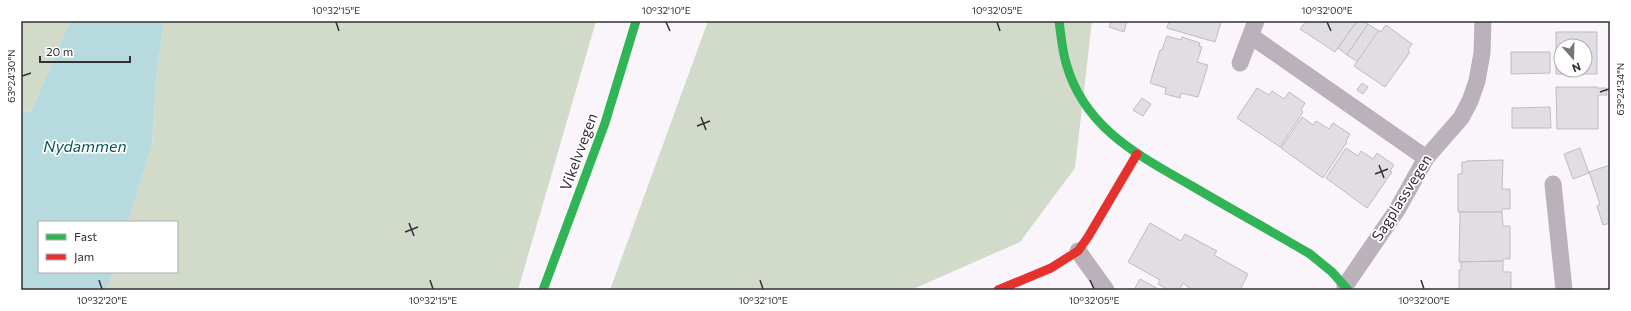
<svg xmlns="http://www.w3.org/2000/svg" width="1631" height="311" viewBox="0 0 1631 311" font-family="Commissioner,sans-serif">
	<rect width="100%" height="100%" fill="#faf4fb"/>
	<g fill="#d2dbca">
		<path d="M21,21H70L31,112L21,111Z"/>
		<path d="M164,21H596L518,290H89L107,289L113,272H177V222H128L152,145L156,81Z"/>
		<path d="M708,21H1092L1075,168L1020,242L911,290H610Z"/>
	</g>
	<path fill="#b6dadd" d="M70,21H164L156,81L152,145L128,222H39V272H113L107,289L21,290V111L31,112Z"/>
	<g fill="#e0dde3" stroke="#bfbcc2" fill-rule="evenodd">
		<path d="M1111,21H1127L1124,32L1109,27Z"/>
		<path d="M1169,21H1219L1221,22L1215,42L1167,28Z"/>
		<path d="M1306,21H1357L1335,52L1300,29Z"/>
		<path d="M1357,21H1364L1368,24L1347,55L1338,48Z"/>
		<path d="M1368,24L1379,31L1358,62L1347,55Z"/>
		<path d="M1386,25L1412,44L1408,50L1410,52L1385,87L1354,66L1379,30L1381,32Z"/>
		<path d="M1556,32H1597V74H1556ZM1561,46H1585V70H1561Z"/>
		<path d="M1167,36L1181,40L1182,37L1200,43L1199,46L1202,47L1197,62L1208,65L1198,97L1181,93L1180,98L1165,94L1166,88L1150,83L1160,50H1162Z"/>
		<path d="M1511,52H1550V73L1511,74Z"/>
		<path d="M1362,83L1368,87L1363,94L1357,90Z"/>
		<path d="M1556,87H1597V88H1606L1607,95H1598V129H1557Z"/>
		<path d="M1257,88L1269,95L1272,91L1284,99L1289,92L1305,103L1301,110L1303,112L1280,147L1237,118Z"/>
		<path d="M1142,98L1151,104L1143,116L1133,110Z"/>
		<path d="M1550,107L1551,128H1512V108Z"/>
		<path d="M1302,117L1313,125L1316,121L1329,129L1333,123L1350,134L1346,141L1347,142L1323,178L1281,148Z"/>
		<path d="M1346,148L1358,156L1361,151L1373,159L1377,153L1394,165L1390,171L1392,172L1367,208L1326,178Z"/>
		<path d="M1580,148L1589,173L1573,179L1564,154Z"/>
		<path d="M1503,160L1502,189H1510V209H1502V212H1458V174H1462V162H1466V161Z"/>
		<path d="M1610,165V223L1603,225L1597,206L1600,204L1589,172Z"/>
		<path d="M1460,212H1502L1503,226H1510V259H1503V261L1459,262Z"/>
		<path d="M1150,223L1181,241L1185,234L1217,251L1214,255L1248,274L1240,290H1192L1183,283L1179,290H1169L1158,284L1160,280L1128,262Z"/>
		<path d="M1503,261V272H1511V290H1459V270H1461V262Z"/>
		<path d="M1140,279L1160,290H1134Z"/>
	</g>
	<g fill="none" stroke-linecap="round" stroke-linejoin="round">
		<g stroke="#bab1ba" stroke-width="17">
			<path d="M1251,36L1426,158"/>
			<path d="M1240,63L1256,21"/>
			<path d="M1553,184L1564,290"/>
			<path d="M1078,251L1106,290"/>
			<path d="M1345,286L1397,210L1426,158L1461,118L1470,101L1477,81L1482,53L1483,21"/>
		</g>
		<g stroke="#30b455" stroke-width="9">
			<path d="M1059,21C1061,35 1062,49 1066,63C1084,128 1138,155 1192,186C1231,209 1271,231 1310,254L1332,272L1348,290"/>
			<path d="M543,290L605,123L636,21"/>
		</g>
		<path stroke="#e5322d" stroke-width="9" d="M998,290L1051,268L1078,251L1088,237L1137,154"/>
	</g>
	<path fill="none" stroke="#332f34" stroke-width="1.5" d="M336,22L339,31M666,22L670,31M997,22L1000,31M1327,22L1331,31M22,76L31,73M1600,92L1609,89M701,117L706,130M697,126L710,121M1379,165L1384,178M1375,174L1388,169M409,223L414,236M405,232L418,227M99,280L102,289M430,280L433,289M760,280L763,289M1090,280L1094,289M1421,280L1424,289"/>
	<g text-anchor="middle" stroke-width="3.5" stroke-linejoin="round" paint-order="stroke">
		<g font-size="15" fill="#332f34" stroke="#fff">
			<text transform="translate(579 152) rotate(-70)" y="5">Vikelvvegen</text>
			<text transform="translate(1402 198) rotate(-58)" y="5">Sagplassvegen</text>
		</g>
		<g font-size="16" font-style="italic" fill="#085759" stroke="#fff">
			<text x="85" y="152">Nydammen</text>
		</g>
	</g>
	<rect width="1631" height="311" fill="none" stroke="#ffffff" stroke-width="44"/>
	<rect x="38" y="221" width="140" height="52" fill="#ffffff" stroke="#adacae"/>
	<rect x="46" y="234" width="20" height="6" fill="#30b455" stroke="#adacae"/>
	<text x="74" y="241" font-size="12" fill="#332f34">Fast</text>
	<rect x="46" y="254" width="20" height="6" fill="#e5322d" stroke="#adacae"/>
	<text x="74" y="261" font-size="12" fill="#332f34">Jam</text>
	<g transform="translate(1573 58) rotate(160)"><circle r="19" fill="#ffffff" stroke="#adacae"/>
	<path d="M0-3L7 15L0 10L-7 15Z" fill="#79747a"/>
	<text y="-6" font-size="11" font-weight="bold" text-anchor="middle" fill="#332f34">N</text>
	</g>
	<path d="M40 56v6h90v-6" fill="none" stroke="#332f34" stroke-width="2"/>
	<text x="46" y="56" font-size="12" fill="#332f34" stroke="#ffffff" stroke-width="3" paint-order="stroke">20 m</text>
	<rect x="22" y="22" width="1587" height="267" fill="none" stroke="#332f34" stroke-width="1.5"/>
	<g font-size="10" text-anchor="middle" fill="#332f34">
		<text x="336" y="14">10°32'15"E</text>
		<text x="666" y="14">10°32'10"E</text>
		<text x="997" y="14">10°32'05"E</text>
		<text x="1327" y="14">10°32'00"E</text>
		<text transform="translate(11 76) rotate(-90)" y="4">63°24'30"N</text>
		<text transform="translate(1620 89) rotate(-90)" y="4">63°24'34"N</text>
		<text x="102" y="304">10°32'20"E</text>
		<text x="433" y="304">10°32'15"E</text>
		<text x="763" y="304">10°32'10"E</text>
		<text x="1094" y="304">10°32'05"E</text>
		<text x="1424" y="304">10°32'00"E</text>
	</g>
</svg>
